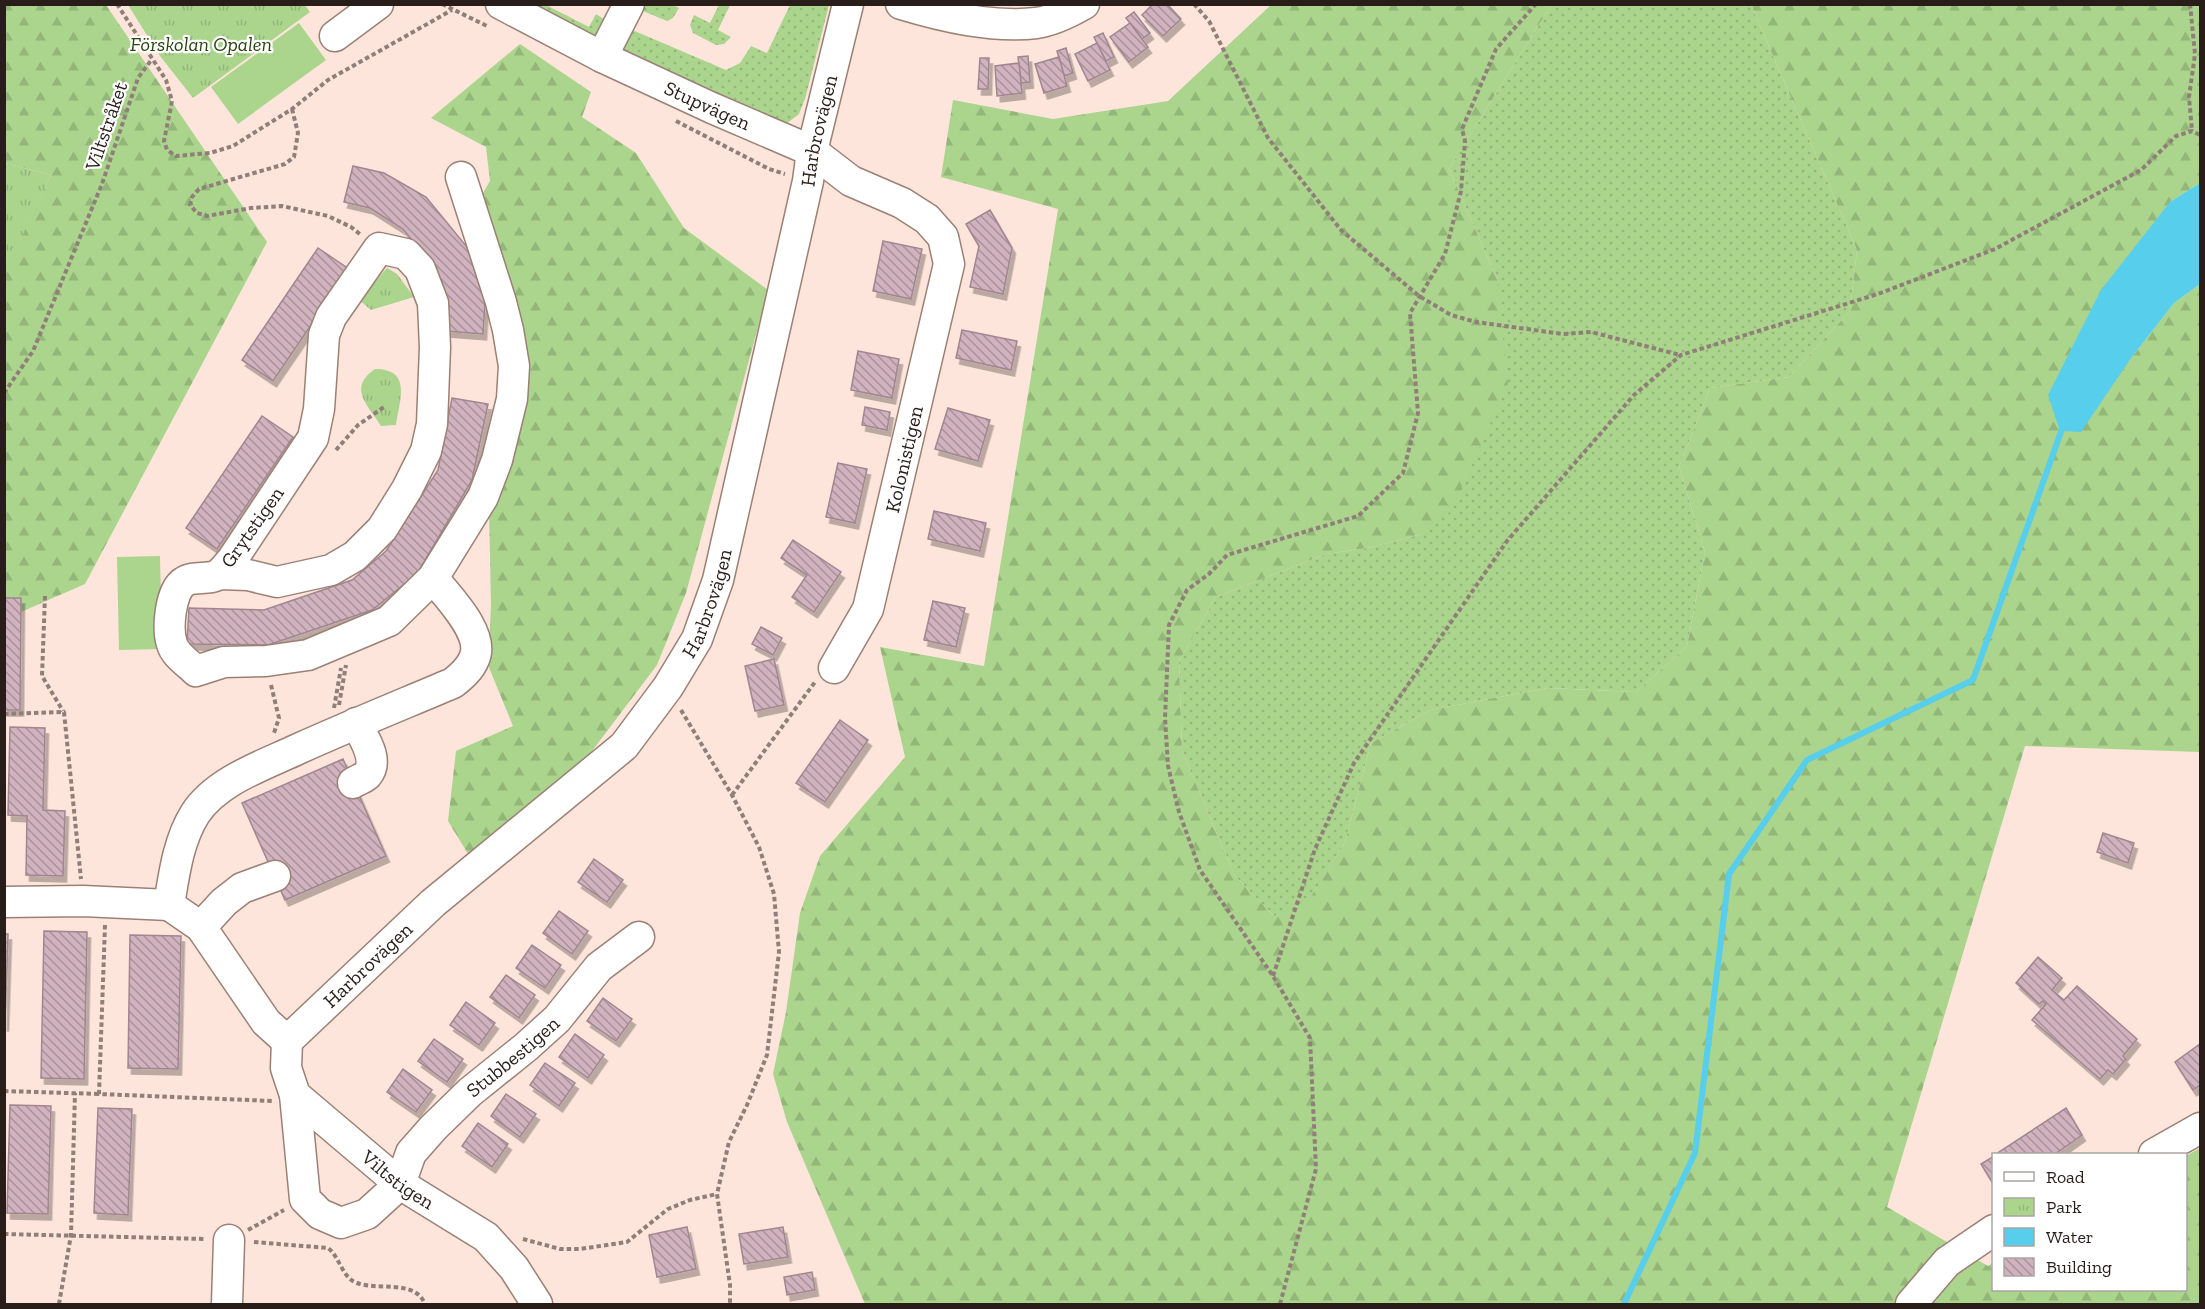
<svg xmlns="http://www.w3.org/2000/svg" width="2205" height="1309" viewBox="0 0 2205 1309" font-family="'Zilla Slab',serif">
	<defs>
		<pattern id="grass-dots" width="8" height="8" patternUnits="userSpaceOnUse" patternTransform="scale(1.5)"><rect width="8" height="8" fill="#abd48d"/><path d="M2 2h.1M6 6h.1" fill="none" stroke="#93b679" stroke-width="1.8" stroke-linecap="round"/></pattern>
		<pattern id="forest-firs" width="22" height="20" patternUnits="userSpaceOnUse" patternTransform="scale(1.5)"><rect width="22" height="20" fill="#abd48d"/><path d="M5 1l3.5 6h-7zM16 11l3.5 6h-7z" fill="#93b679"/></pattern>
		<pattern id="park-tufts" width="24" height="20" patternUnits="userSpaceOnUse" patternTransform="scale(1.5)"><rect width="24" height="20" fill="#abd48d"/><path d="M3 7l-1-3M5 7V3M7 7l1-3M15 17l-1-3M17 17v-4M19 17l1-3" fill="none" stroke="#93b679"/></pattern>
		<pattern id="building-back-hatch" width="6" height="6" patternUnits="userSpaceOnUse" patternTransform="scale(1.5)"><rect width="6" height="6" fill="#d0b3be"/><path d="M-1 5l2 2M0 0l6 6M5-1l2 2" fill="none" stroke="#a9919a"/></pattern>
		<filter id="shadow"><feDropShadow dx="3.5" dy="6" stdDeviation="0" flood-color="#0004"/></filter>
	</defs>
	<rect width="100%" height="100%" fill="#fde5db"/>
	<g fill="url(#grass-dots)">
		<path d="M522,5H546L589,27L596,14L604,19L607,26L595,38Z"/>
		<path d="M641,5H673L679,8L673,18L667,21L643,11Z"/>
		<path d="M719,5H730L718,30L731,37L724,44L716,45L693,33L690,25L694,15L710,23Z"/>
		<path d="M790,5H829L805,99L799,114L786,124L629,57L621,47L630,29L726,70L740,63L751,46L767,53Z"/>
		<path d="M1551,5H1751L1857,250L1850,311L1789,377L1710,388L1679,467L1705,552L1687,646L1636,692L1548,688L1430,710L1371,743L1345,842L1302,912L1274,916L1235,876L1182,751L1179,661L1216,597L1326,554L1367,548L1422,534L1497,279L1449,169Z"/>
	</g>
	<g fill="url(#forest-firs)">
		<path d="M5,5H106L267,242L85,584L5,619L4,273L51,175L5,163Z"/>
		<path d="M1271,5H1551L1449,169L1497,279L1508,384L1451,511L1422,534L1367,548L1326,554L1216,597L1179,661L1182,751L1235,876L1274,916L1302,911L1345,842L1371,743L1430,710L1548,688L1636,692L1687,646L1705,552L1679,467L1710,388L1789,377L1850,311L1857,250L1751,5H2200V183L2170,202L2129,361L2174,303L2200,284V752L2025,746L1887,1207L1988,1266L1993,1263L1994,1290H2186V1156L2200,1148V1304H865L787,1122L773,1074L786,1012L800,913L820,856L905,757L880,647L984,666L1058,209L941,177L953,100L1053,119L1168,101Z"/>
		<path d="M520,44L591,92L582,117L636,153L684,228L768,290L686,593L657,665L580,767L473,862L448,821L456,751L513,726L488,665L491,606L489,508L511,456L480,198L490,181L486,147L431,118Z"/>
	</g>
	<g fill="url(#park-tufts)">
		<path d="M304,4L310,12L193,98L160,56L128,5Z"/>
		<path d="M5,163L51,175L5,273L4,163Z"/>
		<path d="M387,268L397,274L414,297L371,310L359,300Z"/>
		<path d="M375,369C412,369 400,400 396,425L381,426C368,405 347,388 375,369Z"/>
	</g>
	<g fill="#abd48d">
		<path d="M299,23L326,60L238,124L211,87Z"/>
		<path d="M160,556L162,649L119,650L117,557Z"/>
	</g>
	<path fill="#56ceec" d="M2200,183V284L2174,303L2129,361L2081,432L2060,431L2048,395L2101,290L2170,202Z"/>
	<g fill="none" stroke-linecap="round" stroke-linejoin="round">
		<path stroke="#56ceec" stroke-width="6" d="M1624,1304L1695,1153L1729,874L1807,760L1973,680L2063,426"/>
	</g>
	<g fill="url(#building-back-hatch)" stroke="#a18690" stroke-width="1.5" filter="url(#shadow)">
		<path d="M1153,4H1167L1181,19L1163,36L1142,15Z"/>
		<path d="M1134,12L1150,33L1142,39L1126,18Z"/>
		<path d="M1130,23L1148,47L1129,62L1110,37Z"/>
		<path d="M1103,33L1114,57L1106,61L1094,37Z"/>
		<path d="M1097,43L1110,70L1088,81L1075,54Z"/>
		<path d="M1066,48L1073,73L1064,76L1057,51Z"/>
		<path d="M1028,56L1030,82L1021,83L1018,57Z"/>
		<path d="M1059,57L1067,86L1044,93L1035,64Z"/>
		<path d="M980,58H989L988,89H978Z"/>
		<path d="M1019,63L1022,93L997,96L995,66Z"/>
		<path d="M353,166L384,173L426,197L467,247L485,302L483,334L446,331L433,266L403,229L370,208L344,202Z"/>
		<path d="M990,210L1012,248L1003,294L970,287L979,246L966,224Z"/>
		<path d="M883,241L922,249L911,299L873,291Z"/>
		<path d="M318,248L349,269L273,381L242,360Z"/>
		<path d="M962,330L1017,341L1011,370L956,358Z"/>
		<path d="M858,351L899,359L892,398L851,390Z"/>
		<path d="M452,398L488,404L472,480L417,574L372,610L268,645L187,644L189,608L264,610L352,580L386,551L438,470Z"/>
		<path d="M865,407L890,412L887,430L862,425Z"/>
		<path d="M948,408L990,420L978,461L935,449Z"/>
		<path d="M262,416L293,437L217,549L186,528Z"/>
		<path d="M838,463L867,469L855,523L826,517Z"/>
		<path d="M934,511L986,523L980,551L928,539Z"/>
		<path d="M793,540L841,572L814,612L792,597L807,575L781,558Z"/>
		<path d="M4,598H21L20,710H4Z"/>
		<path d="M933,601L965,608L956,647L924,640Z"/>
		<path d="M761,627L782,638L773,655L752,644Z"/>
		<path d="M774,659L784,705L755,711L745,666Z"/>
		<path d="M840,720L868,740L825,802L796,783Z"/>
		<path d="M10,727L45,728L43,810L65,811L63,876L26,875L27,816L8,815Z"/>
		<path d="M343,759L386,856L285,900L242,803Z"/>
		<path d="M2103,833L2134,843L2128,863L2097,852Z"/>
		<path d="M594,859L623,880L607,902L578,882Z"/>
		<path d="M559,911L588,931L572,954L543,933Z"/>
		<path d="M44,931L87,932L84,1079L41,1078Z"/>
		<path d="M4,934H8L5,1025H4Z"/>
		<path d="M130,935L181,936L178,1069L128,1068Z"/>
		<path d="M532,945L561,965L545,988L516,968Z"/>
		<path d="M2038,957L2062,978L2052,990L2064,1000L2077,986L2137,1039L2123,1056L2126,1059L2113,1074L2108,1070L2100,1079L2032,1020L2046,1004L2043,1001L2039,1004L2016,983Z"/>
		<path d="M506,975L535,995L519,1018L490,997Z"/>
		<path d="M603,998L632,1019L616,1041L587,1021Z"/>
		<path d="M466,1002L495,1023L479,1045L450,1025Z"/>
		<path d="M575,1034L604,1055L588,1078L559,1057Z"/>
		<path d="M434,1039L463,1059L447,1082L418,1061Z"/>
		<path d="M2200,1044V1085L2193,1090L2175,1062Z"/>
		<path d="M545,1063L575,1083L559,1106L530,1085Z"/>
		<path d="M403,1069L432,1090L416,1112L387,1092Z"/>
		<path d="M506,1094L536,1114L520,1137L491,1116Z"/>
		<path d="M10,1105L51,1106L48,1214L7,1213Z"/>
		<path d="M98,1108L132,1109L128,1215L94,1213Z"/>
		<path d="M2066,1108L2082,1135L2055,1154H1996Z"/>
		<path d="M478,1123L508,1144L492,1167L462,1146Z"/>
		<path d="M1994,1156V1185L1981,1164Z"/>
		<path d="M687,1227L696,1269L657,1277L649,1235Z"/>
		<path d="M783,1227L788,1257L744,1264L739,1234Z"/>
		<path d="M812,1272L815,1290L787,1295L784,1277Z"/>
	</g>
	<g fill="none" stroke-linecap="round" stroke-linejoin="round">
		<g stroke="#9b8175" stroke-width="33">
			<g id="minor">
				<path id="s1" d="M501,4L602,57L712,108L812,151L851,181L902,203L927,219L943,237L949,264L868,609L834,668"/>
				<path d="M901,4C944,17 992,28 1036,23C1053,21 1070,12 1084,4"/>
				<path d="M335,36L378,4"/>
				<path d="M602,57L629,4"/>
				<path d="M220,574L248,575L277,582L331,570L355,556L382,529L407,489L426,451L432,424L435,347L433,303L420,269L406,254L379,248L331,317L324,335L319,409L313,438L232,560C228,564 224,570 219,574C209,581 194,575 184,582C170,591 167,629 172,644C175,655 188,663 196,671L224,662L266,661L308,655L389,621L433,578L483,497L497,460L512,399L514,366L508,330L501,302L461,177"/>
				<path d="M353,783C357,780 364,778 367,775C380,760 363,737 356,723"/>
				<path d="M4,902L83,901L169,905"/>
				<path d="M201,927L224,902L242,888L275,876"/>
				<path id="s2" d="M287,1041L433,903L624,746L668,687L697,639L718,580L808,181L812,151L848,4"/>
				<path d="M287,1041L266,1022L201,927L169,905C174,875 178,841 195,814C216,781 264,765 298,749C349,726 401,705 453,683C462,676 470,669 474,659C486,634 447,596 433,578"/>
				<path id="s3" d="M287,1041L286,1068L295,1095L400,1184L486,1237L514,1268L537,1304"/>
				<path id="s4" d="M295,1095L305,1199L320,1214L341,1223L367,1214L400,1184L411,1153L433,1128L470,1092L526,1047L557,1019L599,967L639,937"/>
				<path d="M2154,1154L2200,1128"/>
				<path d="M227,1304L229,1240"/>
				<path d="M1911,1304L1947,1262L1994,1230"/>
			</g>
		</g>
		<g stroke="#907f78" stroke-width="4" stroke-dasharray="4.5 3" stroke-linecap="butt">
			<path d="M117,4L166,80L172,101L164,141L167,150L176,156L210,153L233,146L292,109L328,80L452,10"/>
			<path d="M442,4L487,26"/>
			<path d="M1194,4L1209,21L1268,138L1341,230L1419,296L1451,315L1476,322L1563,334L1591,332L1680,355"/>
			<path d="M2190,4L2195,54L2189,97L2192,131"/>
			<path d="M292,109L298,133L294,157L285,164L199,189L192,197L190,205L197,213L207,216L251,208L282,206L328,216L351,227L361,235"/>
			<path d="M676,121L769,169L785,174"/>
			<path d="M4,393L33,351L102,184L138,78L152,59"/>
			<path d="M336,450L358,425L384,407"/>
			<path d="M45,596L42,676L63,711"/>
			<path d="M271,685L279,718L274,733"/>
			<path d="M339,705L346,665"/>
			<path d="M334,708L341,668"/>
			<path d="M681,710L732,795L759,847L774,894L779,952L767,1055L747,1105L729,1142L717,1194L730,1285V1304"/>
			<path d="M4,714L64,712L81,879"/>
			<path d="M732,795L815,682"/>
			<path d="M105,925L99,1094L273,1101"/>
			<path d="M1273,976L1315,849L1354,763L1507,541L1634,395L1681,355L1878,294L1995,249L2141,170L2176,136L2192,131L2200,135"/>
			<path d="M4,1091L99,1094"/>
			<path d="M248,1230L284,1210"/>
			<path d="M4,1234L204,1239"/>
			<path d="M523,1239L560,1249H580L627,1242L668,1209L690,1200L717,1194"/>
			<path d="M254,1242L328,1248C340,1257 342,1278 357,1283C379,1291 415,1279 425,1304"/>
			<path d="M59,1304L71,1235L75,1093"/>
			<path d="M1280,1304L1316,1169L1310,1038L1273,976L1200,870L1179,812L1168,766L1165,718L1169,625L1187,590L1209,574L1227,555L1358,516L1403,473L1418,413L1410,313L1445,254L1461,191L1465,141L1462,129L1496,49L1536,4"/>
		</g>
		<use href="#minor" stroke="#fff" stroke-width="30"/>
	</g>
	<g text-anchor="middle" stroke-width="4.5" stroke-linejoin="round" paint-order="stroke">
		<g font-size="20" font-style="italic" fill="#29440e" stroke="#fff">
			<text x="201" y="51">Förskolan Opalen</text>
		</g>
		<g font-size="20" fill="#281d19" stroke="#fff">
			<text dy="7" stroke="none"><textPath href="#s1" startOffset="230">Stupvägen</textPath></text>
			<text transform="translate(106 126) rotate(-71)" y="7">Viltstråket</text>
			<text dy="7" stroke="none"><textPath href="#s2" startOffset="1101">Harbrovägen</textPath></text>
			<text transform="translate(904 459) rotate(-77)" y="7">Kolonistigen</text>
			<text transform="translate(252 527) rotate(-55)" y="7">Grytstigen</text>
			<text dy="7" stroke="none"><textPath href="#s2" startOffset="615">Harbrovägen</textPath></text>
			<text dy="7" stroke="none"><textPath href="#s2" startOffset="111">Harbrovägen</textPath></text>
			<text dy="7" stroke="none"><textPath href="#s4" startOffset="394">Stubbestigen</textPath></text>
			<text dy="7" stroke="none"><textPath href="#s3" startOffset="189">Viltstigen</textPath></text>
		</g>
	</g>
	<rect width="2205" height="1309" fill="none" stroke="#281d19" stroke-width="12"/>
	<rect x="1992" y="1153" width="195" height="138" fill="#ffffff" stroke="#a9a5a3" stroke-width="1.5"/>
	<rect x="2004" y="1172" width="30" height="9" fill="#ffffff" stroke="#a9a5a3" stroke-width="1.5"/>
	<text x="2046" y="1183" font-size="18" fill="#281d19">Road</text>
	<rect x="2004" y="1198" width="30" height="18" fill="url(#park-tufts)" stroke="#a9a5a3" stroke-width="1.5"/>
	<text x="2046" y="1213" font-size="18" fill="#281d19">Park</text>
	<rect x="2004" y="1228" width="30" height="18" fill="#56ceec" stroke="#a9a5a3" stroke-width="1.5"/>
	<text x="2046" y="1243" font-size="18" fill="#281d19">Water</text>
	<rect x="2004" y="1258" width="30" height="18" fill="url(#building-back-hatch)" stroke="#a9a5a3" stroke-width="1.5"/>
	<text x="2046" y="1273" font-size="18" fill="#281d19">Building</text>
</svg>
